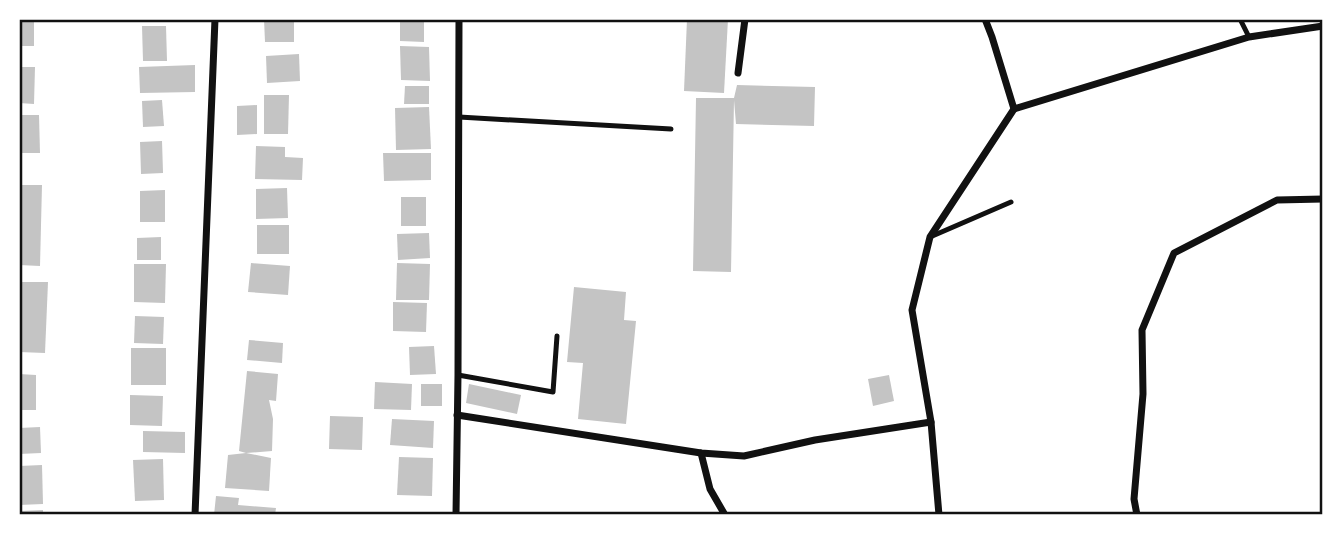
<svg xmlns="http://www.w3.org/2000/svg" width="1342" height="534" viewBox="0 0 1342 534" font-family="'Sofia Sans Condensed',sans-serif">
	<rect width="100%" height="100%" fill="#fff"/>
	<g fill="#c4c4c4">
		<path d="M264,19H294V42H265Z"/>
		<path d="M400,19H424V42L400,41Z"/>
		<path d="M687,19H728L724,93L684,91Z"/>
		<rect x="19" y="20" width="15" height="26"/>
		<path d="M142,26H166L167,61H143Z"/>
		<path d="M400,46L429,47L430,81L401,80Z"/>
		<path d="M299,54L300,81L267,83L266,56Z"/>
		<path d="M195,65V92L140,93L139,67Z"/>
		<path d="M19,67H35L34,104L19,103Z"/>
		<path d="M737,85L815,87L814,126L736,124L734,100L731,272L693,271L696,98H734Z"/>
		<path d="M405,86H429V104H404Z"/>
		<path d="M264,95H289L288,134H264Z"/>
		<path d="M162,100L164,126L143,127L142,101Z"/>
		<path d="M257,105V134L237,135V106Z"/>
		<path d="M429,107L431,149L396,150L395,108Z"/>
		<path d="M19,115H39L40,153H19Z"/>
		<path d="M162,141L163,173L141,174L140,142Z"/>
		<path d="M256,146L285,147V157L303,158L302,180L255,179Z"/>
		<path d="M383,153H431V180L384,181Z"/>
		<path d="M19,185H42L40,266L19,265Z"/>
		<path d="M287,188L288,218L256,219V189Z"/>
		<path d="M165,190V222H140V191Z"/>
		<rect x="401" y="197" width="25" height="29"/>
		<rect x="257" y="225" width="32" height="29"/>
		<path d="M429,233L430,258L398,260L397,234Z"/>
		<path d="M161,237V260H137V238Z"/>
		<path d="M251,263L290,266L288,295L248,292Z"/>
		<path d="M397,263L430,264L429,300H396Z"/>
		<path d="M134,264H166L165,303L134,302Z"/>
		<path d="M19,282H48L45,353L19,352Z"/>
		<path d="M574,287L626,292L624,320L636,321L626,424L578,419L583,363L567,362Z"/>
		<path d="M393,302L427,303L426,332L393,331Z"/>
		<path d="M135,316L164,317L163,344L134,343Z"/>
		<path d="M249,340L283,343L282,363L247,360Z"/>
		<path d="M434,346L436,374L410,375L409,347Z"/>
		<rect x="131" y="348" width="35" height="37"/>
		<path d="M247,371L278,374L276,401L269,400L273,419L272,451L246,453L239,451Z"/>
		<path d="M19,374L36,375V410H19Z"/>
		<path d="M889,375L894,401L873,406L868,379Z"/>
		<path d="M375,382L412,384L411,410L374,409Z"/>
		<rect x="421" y="384" width="21" height="22"/>
		<path d="M469,384L521,395L517,414L466,403Z"/>
		<path d="M130,395L163,396L162,426L130,425Z"/>
		<path d="M330,416L363,417L362,450L329,449Z"/>
		<path d="M392,419L434,421L433,448L390,445Z"/>
		<path d="M40,427L41,453L19,454V428Z"/>
		<path d="M143,431L185,432V453L143,452Z"/>
		<path d="M246,453L271,458L269,491L225,488L228,455Z"/>
		<path d="M399,457L433,458L432,496L397,495Z"/>
		<path d="M163,459L164,500L135,501L133,460Z"/>
		<path d="M42,465L43,504L19,505V466Z"/>
		<path d="M216,496L239,498L238,505L276,508L275,515H214Z"/>
		<path d="M43,510V515H19V511Z"/>
	</g>
	<g fill="none" stroke-linecap="round" stroke-linejoin="round">
		<g stroke="#111" stroke-width="5">
			<path d="M1240,19L1249,37"/>
			<path d="M459,117L671,129"/>
			<path d="M930,237L1011,202"/>
			<path d="M458,375L553,392L557,336"/>
		</g>
		<g stroke="#111" stroke-width="7">
			<path d="M985,19L992,37L1014,109"/>
			<path d="M738,73L745,19"/>
			<path d="M457,415L701,453L744,456L815,440L931,422"/>
			<path d="M701,453L710,489L725,515"/>
			<path d="M195,515L215,19"/>
			<path d="M456,515L458,375L459,19"/>
			<path d="M939,515L931,422L912,310L930,237L1014,109L1249,37L1323,26"/>
			<path d="M1137,515L1134,499L1143,394L1142,330L1174,253L1277,200L1323,199"/>
		</g>
	</g>
	<rect width="1342" height="534" fill="none" stroke="#ffffff" stroke-width="42"/>
	<rect x="21" y="21" width="1300" height="492" fill="none" stroke="#111" stroke-width="2.5"/>
</svg>
